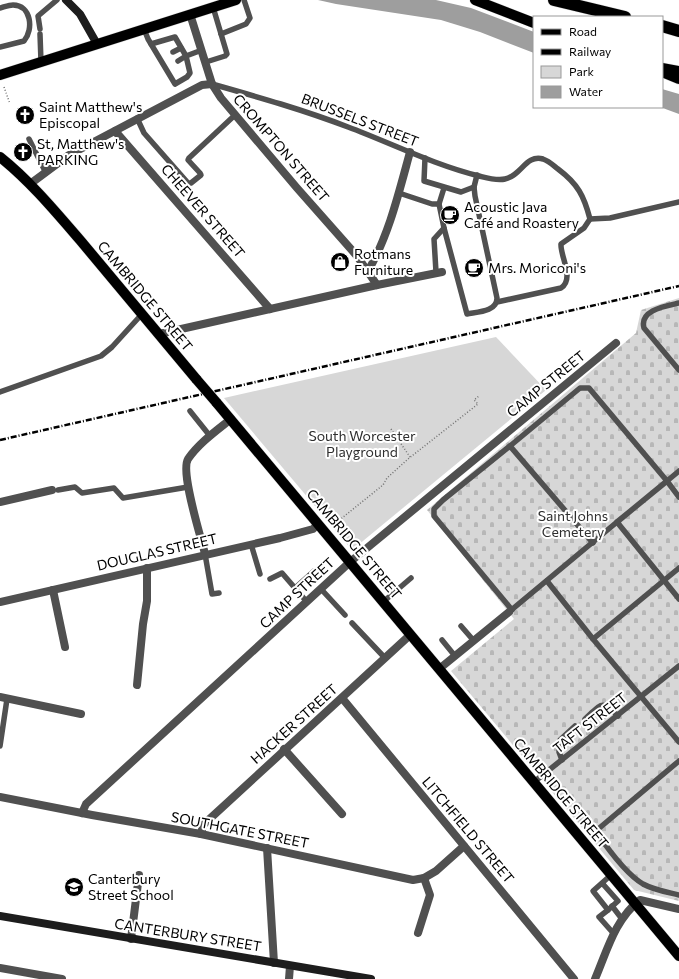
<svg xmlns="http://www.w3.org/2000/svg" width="679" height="979" viewBox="0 0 679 979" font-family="Commissioner,sans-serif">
	<defs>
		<pattern id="cemetery-stones" width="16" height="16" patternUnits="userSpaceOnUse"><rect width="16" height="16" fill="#d7d7d7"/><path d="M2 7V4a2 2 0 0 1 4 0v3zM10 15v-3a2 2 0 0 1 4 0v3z" fill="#b7b7b7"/></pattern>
	</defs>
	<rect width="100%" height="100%" fill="#fff"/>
	<path fill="url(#cemetery-stones)" d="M679,298V901L634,890L451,671L514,619L427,510L636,333L641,310Z"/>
	<path fill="#d7d7d7" d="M496,337L546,390L352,550L224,398Z"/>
	<g fill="#9e9e9e">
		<path d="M318,0H436L471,8L534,32V53L480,32L441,20L336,4Z"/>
		<path d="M662,89L679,94V114L660,107H662Z"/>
	</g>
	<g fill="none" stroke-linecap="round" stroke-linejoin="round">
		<g stroke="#dbdbdb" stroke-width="11">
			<g id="primary">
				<path d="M475,0L534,23"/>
				<path d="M662,68L679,71"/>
				<path d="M0,75L236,0"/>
				<path d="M0,157C30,181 55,211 80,240C119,286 158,333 197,380"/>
				<path d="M216,402L679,956"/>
			</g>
		</g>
		<g stroke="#dbdbdb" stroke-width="13">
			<g id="highway">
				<path d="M554,0L625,17"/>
				<path d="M662,26L679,31"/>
				<path d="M662,71L679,78"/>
			</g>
		</g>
		<g stroke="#727272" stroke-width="1.5" stroke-dasharray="1 2" stroke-linecap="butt">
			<path d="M4,87L10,104"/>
			<path d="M391,429L410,457"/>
			<path d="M332,526L383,485L387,478L408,459L478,404L474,400L479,396"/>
		</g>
		<g stroke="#505050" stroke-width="5.5">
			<path d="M0,8C4,7 9,5 13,5C31,5 34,29 24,41L0,47"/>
			<path d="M40,29L38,16L57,0"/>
			<path d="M144,29L148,39L175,84L187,77L190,73L186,56L202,50"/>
			<path d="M40,34L41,62"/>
			<path d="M221,34L246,24L250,18L244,0"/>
			<path d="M151,44L175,37L186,56L178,61"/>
			<path d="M173,52L181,48"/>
			<path d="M206,62L225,56L227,54L213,7"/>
			<path d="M212,84C258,97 304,110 348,127C391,143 434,165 479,176C487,178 497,181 505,179C521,176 526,154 543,159C549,161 554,166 558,169C578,184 584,196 590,219L584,228L561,244C560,256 575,279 561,288L497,302"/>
			<path d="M137,118L144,133L188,183H191L201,175L200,173L188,160L189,158L235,115"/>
			<path d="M29,139L46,173"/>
			<path d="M425,158L424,181L461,192L474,187"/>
			<path d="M399,193L432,204H439"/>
			<path d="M590,219L610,218L679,202"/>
			<path d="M444,228L467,314C477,312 497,312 497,298L475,196L474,187L477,175"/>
			<path d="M436,272L434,239L444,228L439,204L444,188"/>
			<path d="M679,303C666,306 639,310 644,328L679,370"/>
			<path d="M0,392L101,356L112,347L142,314"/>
			<path d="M190,411L210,436"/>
			<path d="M510,446L580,388H589L667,481L617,522L679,599"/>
			<path d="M679,471L667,481L679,497"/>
			<path d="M58,490L75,487L82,493L114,488L123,498L188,487"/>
			<path d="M251,544L260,574"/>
			<path d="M205,554L212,594L219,593"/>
			<path d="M270,579L282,573L307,602"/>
			<path d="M547,581L593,639L679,742"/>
			<path d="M295,588L314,571"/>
			<path d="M321,589L345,615"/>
			<path d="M383,602L411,578"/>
			<path d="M512,610L434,516V509L443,500L510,446L593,543"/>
			<path d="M509,612L617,522"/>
			<path d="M352,623L385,658"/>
			<path d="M461,626L474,641"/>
			<path d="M593,639L679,568"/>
			<path d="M442,640L455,656"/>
			<path d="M585,719C601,705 601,698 618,716"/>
			<path d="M0,746L7,699"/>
			<path d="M562,760L559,752L560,740L575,726"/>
			<path d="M679,761L597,830V833C608,849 626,874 643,884C654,890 667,892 679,895"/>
			<path d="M534,782L679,666"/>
			<path d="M602,883L618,901L608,910L593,891L611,875"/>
			<path d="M612,906L622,919"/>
			<path d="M608,910L599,917L614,934"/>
		</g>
		<g stroke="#505050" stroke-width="8">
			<path d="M190,14L212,84L221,98L297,188L357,256L377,285"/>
			<path d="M115,131L270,309"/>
			<path d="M30,184L69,155L202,85L212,84"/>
			<path d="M368,271C389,235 399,192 410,152"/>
			<path d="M159,334L377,285L442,272"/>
			<path d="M0,502L52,490"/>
			<path d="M205,554C201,537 180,472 188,459C199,443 216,431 231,419"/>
			<path d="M53,590L65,647"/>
			<path d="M0,602L280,538L313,529L318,524"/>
			<path d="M439,669L509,612"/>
			<path d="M137,685L143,624L147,601V568"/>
			<path d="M0,697L81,714"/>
			<path d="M342,698L574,979"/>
			<path d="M284,749L342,814"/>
			<path d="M0,797L92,815L201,834L413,880L424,878L436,871L464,846"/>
			<path d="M82,813L86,804L350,562L616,343"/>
			<path d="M201,834L203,825L410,635"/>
			<path d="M267,848L274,963"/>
			<path d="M418,933L430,895L424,878"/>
			<path d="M131,939L139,875"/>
			<path d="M0,968L62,979"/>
			<path d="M289,979L290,966"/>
			<path d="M595,979C607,951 615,919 640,900L679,909"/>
		</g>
		<g stroke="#1d1d1d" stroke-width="8">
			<path d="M66,0L80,14L97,44"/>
			<path d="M0,916L371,979"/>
		</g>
		<use href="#primary" stroke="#000" stroke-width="10"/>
		<use href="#highway" stroke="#000" stroke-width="12"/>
		<path stroke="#000" stroke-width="2.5" stroke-dasharray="6 2 1 2" stroke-linecap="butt" d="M0,440L679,286"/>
		<g stroke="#dbdbdb" stroke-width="11" stroke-linecap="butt">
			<path id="primary-bridge" d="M197,380L216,402"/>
		</g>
		<use href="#primary-bridge" stroke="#000" stroke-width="10"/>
	</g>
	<defs>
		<g id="church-disc" transform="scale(1)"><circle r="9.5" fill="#000" stroke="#fff"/><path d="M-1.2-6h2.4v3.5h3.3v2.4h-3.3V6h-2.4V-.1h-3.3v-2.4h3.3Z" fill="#fff"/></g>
		<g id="cafe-disc" transform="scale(1)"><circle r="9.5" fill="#000" stroke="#fff"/><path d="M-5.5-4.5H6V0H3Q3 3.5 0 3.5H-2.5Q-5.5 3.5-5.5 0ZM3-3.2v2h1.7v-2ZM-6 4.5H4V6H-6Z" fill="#fff"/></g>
		<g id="shop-disc" transform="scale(1)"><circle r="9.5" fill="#000" stroke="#fff"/><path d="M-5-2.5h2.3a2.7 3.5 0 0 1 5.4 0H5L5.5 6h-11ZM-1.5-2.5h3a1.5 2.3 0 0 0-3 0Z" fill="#fff"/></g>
		<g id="school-disc" transform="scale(1)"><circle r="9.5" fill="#000" stroke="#fff"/><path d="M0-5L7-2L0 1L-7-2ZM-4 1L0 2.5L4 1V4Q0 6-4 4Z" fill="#fff"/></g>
	</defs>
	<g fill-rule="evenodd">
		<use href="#church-disc" x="25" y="115"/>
		<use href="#church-disc" x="23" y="152"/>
		<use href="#cafe-disc" x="450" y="215"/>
		<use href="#shop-disc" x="340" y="262"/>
		<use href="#cafe-disc" x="474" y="268"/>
		<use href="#school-disc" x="74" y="887"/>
	</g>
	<g text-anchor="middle" stroke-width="4" stroke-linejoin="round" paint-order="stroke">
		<g font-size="14" fill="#000" stroke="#fff" text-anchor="start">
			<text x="39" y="112">Saint Matthew's<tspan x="39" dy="16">Episcopal</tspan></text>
			<text x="37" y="149">St, Matthew's<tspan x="37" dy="16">PARKING</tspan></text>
			<text x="464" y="212">Acoustic Java<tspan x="464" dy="16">Café and Roastery</tspan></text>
			<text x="354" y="259">Rotmans<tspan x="354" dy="16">Furniture</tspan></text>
			<text x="488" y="273">Mrs. Moriconi's</text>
			<text x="88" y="884">Canterbury<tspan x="88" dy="16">Street School</tspan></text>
		</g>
		<g font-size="14" fill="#000" stroke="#fff">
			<text transform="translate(360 120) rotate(21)" y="5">BRUSSELS STREET</text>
			<text transform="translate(281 148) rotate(49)" y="5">CROMPTON STREET</text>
			<text transform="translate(203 211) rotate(49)" y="5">CHEEVER STREET</text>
			<text transform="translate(145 296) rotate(50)" y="5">CAMBRIDGE STREET</text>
			<text transform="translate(546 384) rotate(-39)" y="5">CAMP STREET</text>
			<text transform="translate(354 544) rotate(50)" y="5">CAMBRIDGE STREET</text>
			<text transform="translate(157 552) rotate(-13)" y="5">DOUGLAS STREET</text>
			<text transform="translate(297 593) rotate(-43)" y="5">CAMP STREET</text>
			<text transform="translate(590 723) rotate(-38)" y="5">TAFT STREET</text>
			<text transform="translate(294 724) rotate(-42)" y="5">HACKER STREET</text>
			<text transform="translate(561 793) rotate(50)" y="5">CAMBRIDGE STREET</text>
			<text transform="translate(240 830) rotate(11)" y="5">SOUTHGATE STREET</text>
			<text transform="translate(468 830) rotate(50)" y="5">LITCHFIELD STREET</text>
			<text transform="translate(188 935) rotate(9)" y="5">CANTERBURY STREET</text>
		</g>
		<g font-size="14" fill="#2e2e2e" stroke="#fff">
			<text x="362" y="441">South Worcester<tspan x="362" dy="16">Playground</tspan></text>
			<text x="573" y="521">Saint Johns<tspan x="573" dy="16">Cemetery</tspan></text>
		</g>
	</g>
	<rect x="533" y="16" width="130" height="92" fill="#ffffff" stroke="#999999"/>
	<rect x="541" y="29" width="20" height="6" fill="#000000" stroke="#999999"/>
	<text x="569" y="36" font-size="12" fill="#000000">Road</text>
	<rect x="541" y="49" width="20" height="6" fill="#000000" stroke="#999999"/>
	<text x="569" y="56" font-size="12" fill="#000000">Railway</text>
	<rect x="541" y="66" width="20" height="12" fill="#d7d7d7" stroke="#999999"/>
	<text x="569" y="76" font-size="12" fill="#000000">Park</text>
	<rect x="541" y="86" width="20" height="12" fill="#9e9e9e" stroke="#999999"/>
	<text x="569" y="96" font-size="12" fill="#000000">Water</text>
</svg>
